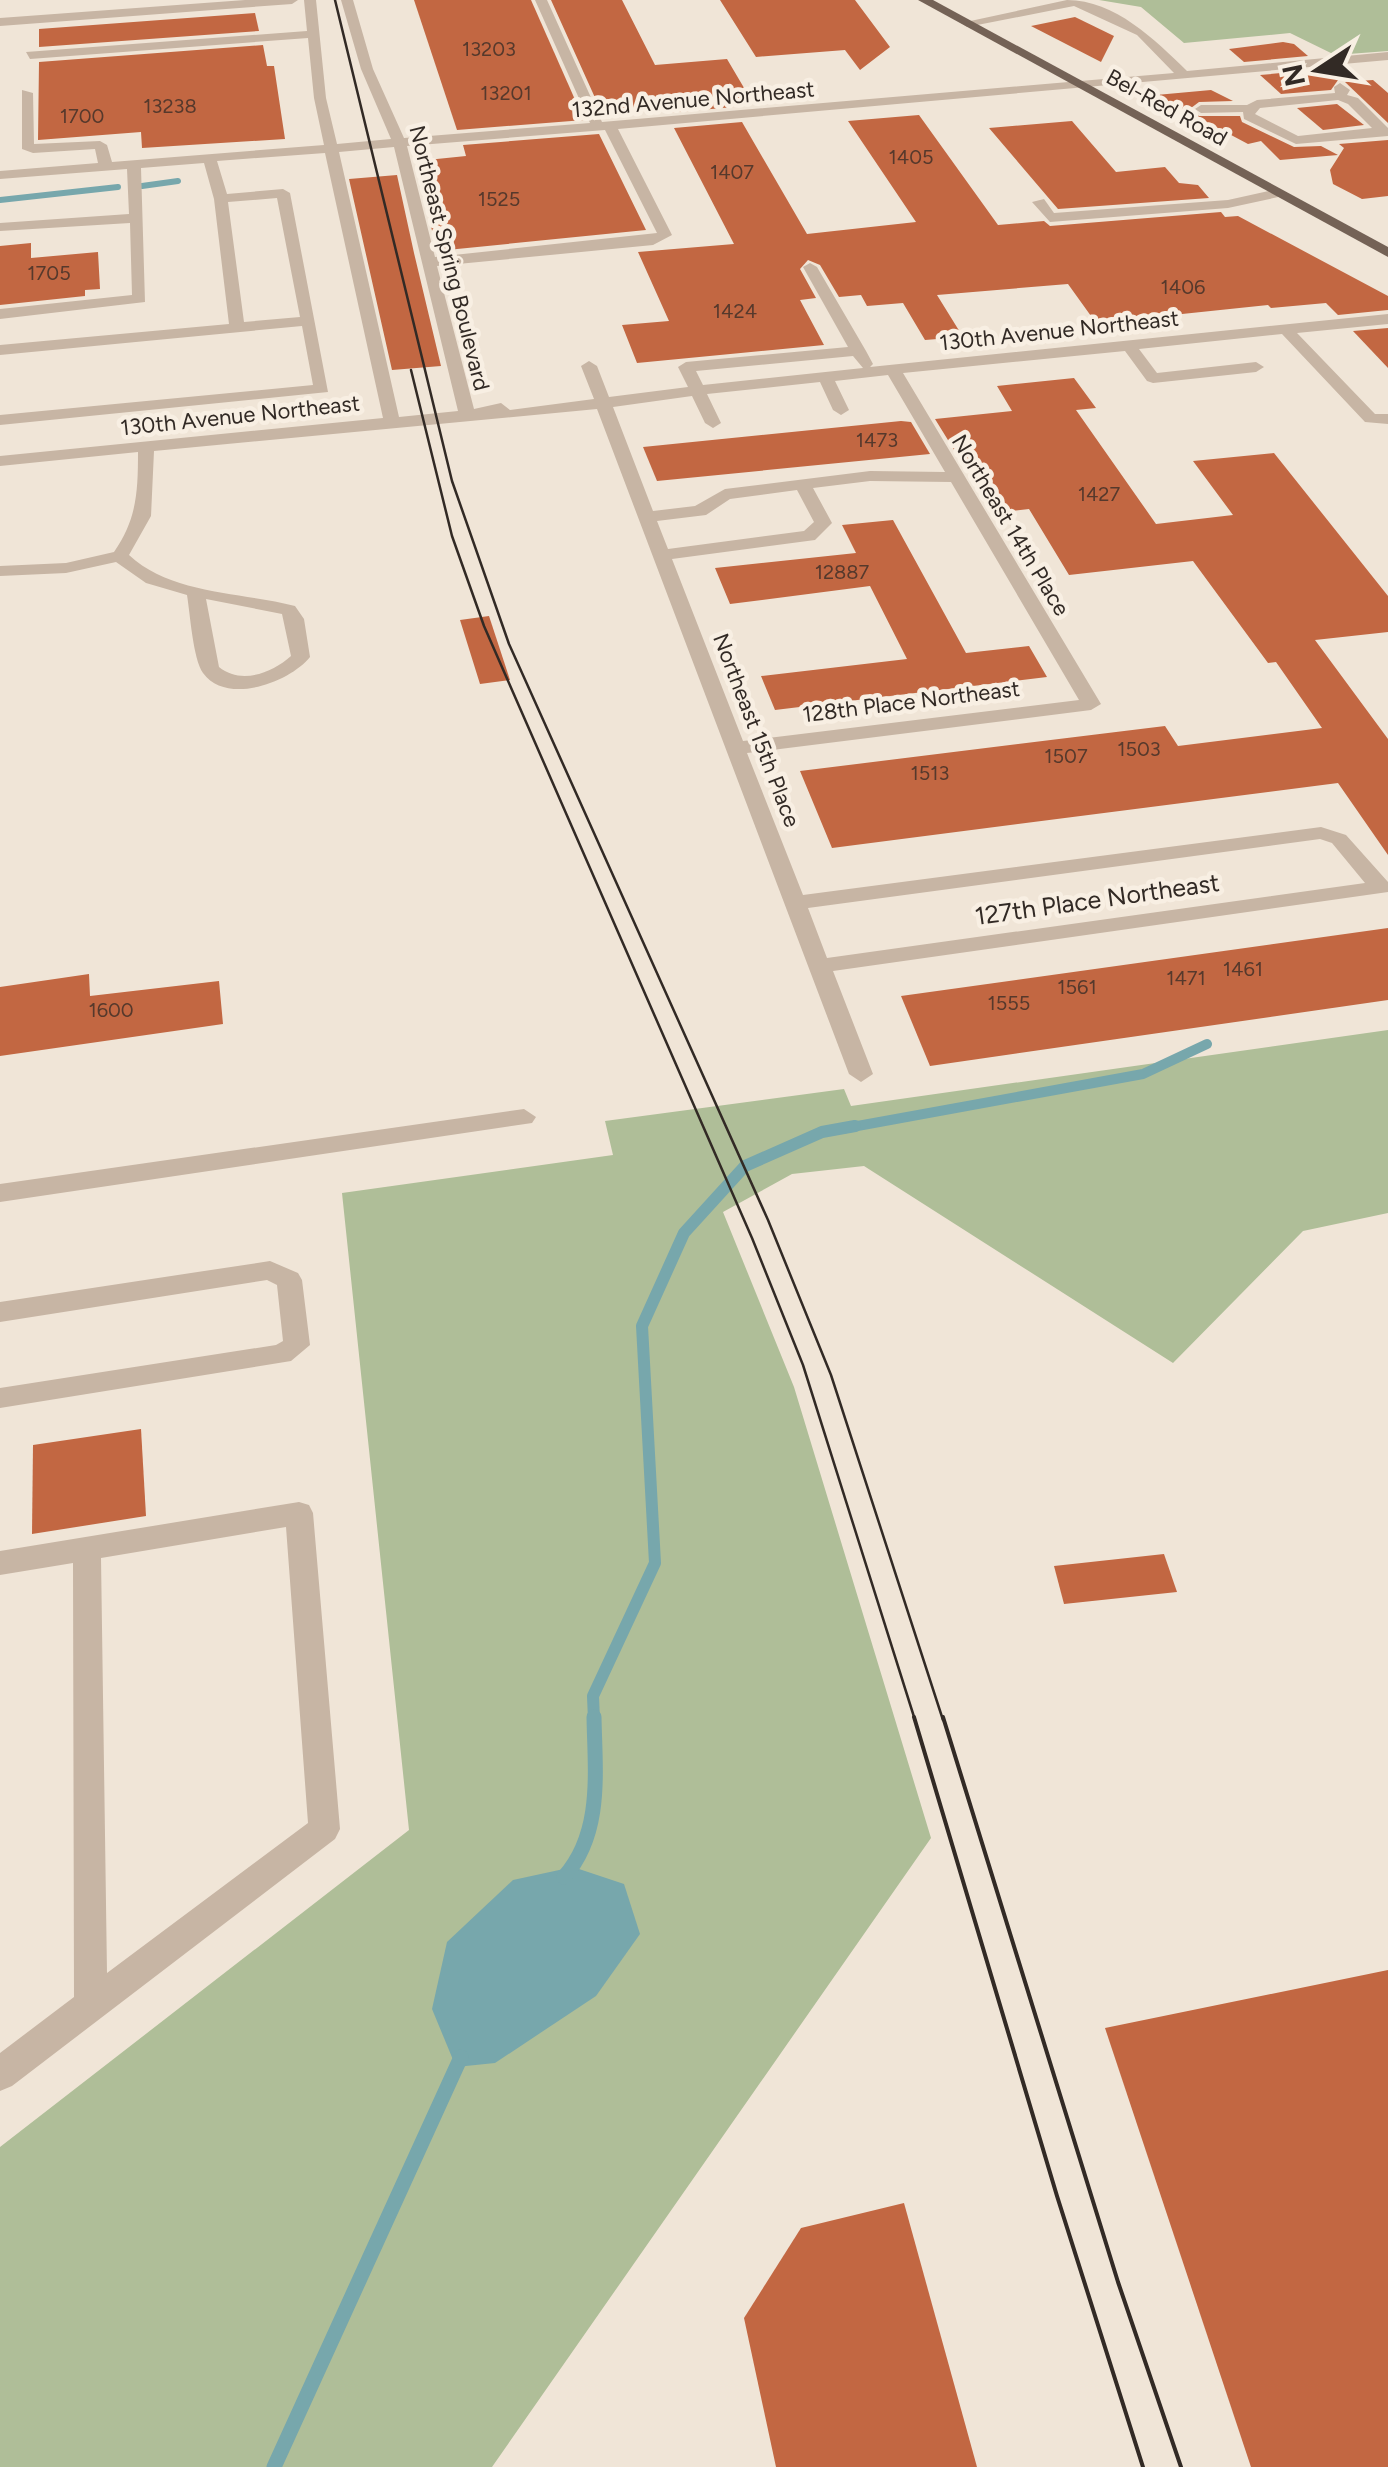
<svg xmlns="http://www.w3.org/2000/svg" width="1388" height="2467" viewBox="0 0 1388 2467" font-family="Figtree,sans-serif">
	<rect width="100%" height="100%" fill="#f0e5d7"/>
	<g fill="#afbe98">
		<path d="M1099,0H1388V51L1335,55L1290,33L1184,43L1141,7Z"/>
		<path d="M1388,1030V1213L1303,1231L1173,1363L864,1166L792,1174L723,1212L794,1387L931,1838L492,2467H0V2147L409,1830L342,1193L613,1155L605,1121L844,1089L851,1106Z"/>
	</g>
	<path fill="#77a7ac" d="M573,1867L624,1884L640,1934L596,1996L495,2063L456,2067L432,2009L447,1942L513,1880Z"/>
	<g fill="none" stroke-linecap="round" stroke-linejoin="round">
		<g stroke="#77a7ac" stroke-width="6">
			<path d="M142,186L178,181"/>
			<path d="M0,200L118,187"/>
		</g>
		<path stroke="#77a7ac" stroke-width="10" d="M841,1129L1143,1074L1207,1044"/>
		<path stroke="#77a7ac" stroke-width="12" d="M594,1720L593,1696L655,1563L642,1326L684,1233L745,1166L822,1132L855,1126"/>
		<g stroke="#77a7ac" stroke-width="15">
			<path d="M564,1877C603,1833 595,1772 594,1717"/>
			<path d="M274,2467L461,2057"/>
		</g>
	</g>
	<g fill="#c26742">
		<path d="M414,0H531L584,120L457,130Z"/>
		<path d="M551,0H622L655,65L727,59L750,98L729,99L734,107L666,113L662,106L601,111Z"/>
		<path d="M720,0H855L890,47L860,70L845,50L756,57Z"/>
		<path d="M255,13L259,31L39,47V29Z"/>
		<path d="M1075,17L1114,36L1101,62L1031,26Z"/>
		<path d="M1283,42L1294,44L1308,56L1244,62L1229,49Z"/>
		<path d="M263,45L267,66H274L285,139L142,148L141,132L38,140L39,62Z"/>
		<path d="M1325,69L1338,80L1331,90L1281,94L1260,75Z"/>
		<path d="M1373,80L1388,93V123L1345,82Z"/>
		<path d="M1211,90L1233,101L1199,102L1191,108L1199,116H1240L1242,122L1294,147L1321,146L1338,155L1280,160L1261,141L1248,144L1156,95Z"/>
		<path d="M1337,104L1364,125L1323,130L1297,108Z"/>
		<path d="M919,115L998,225L1044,221L1050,226L1221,212L1225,217L1238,216L1388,296V310L1338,315L1326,303L1271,308L1268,305L1096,323L1068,284L937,295L963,337L925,340L903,303L867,306L861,295L839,297L820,265L808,260L800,269L816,298L800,300L824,345L637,363L622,325L669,321L638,252L734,244L674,128L742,122L807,234L916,222L848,121Z"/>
		<path d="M1072,121L1116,172L1165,167L1179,183L1198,185L1209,198L1058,209L989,128Z"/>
		<path d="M599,134L646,230L437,251L418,173L431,172L427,160L466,156L463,145Z"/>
		<path d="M1388,140V196L1362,199L1333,184L1330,170L1344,148L1339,144Z"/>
		<path d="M397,175L414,253L441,366L392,370L349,179Z"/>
		<path d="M31,243V258L98,252L100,289L85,290V296L0,305V246Z"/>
		<path d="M1388,328V368L1353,331Z"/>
		<path d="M1074,378L1096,408L1076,410L1156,524L1233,515L1193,461L1274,453L1388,596V632L1315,640L1388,739V855L1338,783L832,848L800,771L1165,726L1178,746L1322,728L1276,662L1268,663L1193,561L1069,575L1029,509L993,513L935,419L1012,411L997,386Z"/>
		<path d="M901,421L911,422L930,454L657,481L643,447Z"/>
		<path d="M893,520L966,653L1029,646L1047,677L775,710L761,676L907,659L870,586L730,604L715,568L856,553L842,525Z"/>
		<path d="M489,616L510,680L480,684L460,620Z"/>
		<path d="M1388,928V1000L930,1066L901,996Z"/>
		<path d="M89,974L90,996L219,981L223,1024L0,1056V987Z"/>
		<path d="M141,1429L146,1516L32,1534L33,1445Z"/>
		<path d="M1164,1554L1177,1592L1064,1604L1054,1566Z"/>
		<path d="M1388,1970V2467H1251L1105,2028Z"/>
		<path d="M904,2203L977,2467H776L744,2318L801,2228Z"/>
	</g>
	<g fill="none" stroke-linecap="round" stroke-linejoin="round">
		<g fill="#c7b5a4" fill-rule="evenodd">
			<path d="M245,0H298L292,4L0,26V18Z"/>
			<path d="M304,0H316L326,98L337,144L391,139L361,69L341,0H353L373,69L404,138L590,123L535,0H547L602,122L1174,73L1137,35L1074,6L967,27L961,23L1067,0C1115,0 1155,40 1187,71L1388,52V60L618,129L672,235L653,245L437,266L474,409L501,403L510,410L594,399L581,366L589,361L597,366L609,397L688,387L678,367L686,362L848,347L803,267L810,263L817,267L866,351L873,364L870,367L1388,314V324L1297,333L1375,414H1388V424L1365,422L1282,334L1139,349L1157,373L1256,362L1264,367L1256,372L1153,383L1147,381L1125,351L903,373L1101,704L1091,710L747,753L803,895L1321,827L1346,835L1388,882V892L833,971L873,1074L861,1082L849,1074L597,409L154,451L151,516L129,555C172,595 242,592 295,606L304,619L310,657C290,682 227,706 203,673C193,659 190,613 187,595L146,583L116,562L66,573L0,576V566L66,563L114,552C137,519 138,491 138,452L0,466V456L383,418L325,153L217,161L227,194L283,189L290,193L328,392L0,425V415L313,385L302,326L0,355V345L229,324L214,199L204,163L141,168L145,302L0,319V309L132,295L130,223L0,231V223L129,214L127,169L0,179V171L98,163L95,149L33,153L22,149V90L33,93L34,144L100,141L107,145L112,162L324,145L314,98L308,38L30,59L26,52L307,31ZM605,130L657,233L435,257L407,146ZM394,147L458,411L399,417L339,152ZM277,198L300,317L244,322L228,202ZM853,356L863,368L703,385L696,371ZM888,375L945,472L870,471L725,489L695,506L653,511L613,407L692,396L705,423L713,428L721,423L707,394L820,382L833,410L841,415L849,410L835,381ZM870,481L951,482L1079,700L743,741L672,559L815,540L832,523L813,488ZM797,490L814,522L804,531L668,549L657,521L706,515L730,499ZM206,599L282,614L291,656C272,673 241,685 219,667ZM1320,839L1332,843L1365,883L827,958L808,908Z"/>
			<path d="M1340,83L1350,90L1347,95L1358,98L1388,128V136L1296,144L1244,119L1243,112L1201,113L1195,109L1201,105H1247L1257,100L1335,93L1334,87ZM1338,100L1348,104L1372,128L1298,136L1255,114L1260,108Z"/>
			<path d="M1278,189L1285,193L1283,196L1228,208L1050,222L1032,202L1044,199L1054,213L1228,200Z"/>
			<path d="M524,1109L536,1117L532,1123L0,1202V1184Z"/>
			<path d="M270,1261L298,1273L302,1280L310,1345L291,1361L0,1408V1388L276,1345L283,1341L277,1285L267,1280L0,1322V1302Z"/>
			<path d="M299,1502L309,1505L313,1513L340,1829L335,1839L12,2086L0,2091V2053L74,1997L73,1563L0,1575V1551ZM286,1527L308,1823L107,1973L101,1558Z"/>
		</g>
		<path fill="#746256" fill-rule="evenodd" d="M918,0H933L1388,247V257Z"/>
		<g stroke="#322a25" stroke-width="2.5">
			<path d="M335,0L452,481L509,644L768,1220L831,1375L943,1720"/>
			<path d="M411,370L452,536L484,626L752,1238L803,1365L915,1720"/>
		</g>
		<g stroke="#322a25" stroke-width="4">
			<path d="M914,1717L1057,2196L1143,2467"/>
			<path d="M943,1717L1118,2282L1181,2467"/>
		</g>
	</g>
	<g text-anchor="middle" stroke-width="9" stroke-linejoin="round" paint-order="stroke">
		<g font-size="20" fill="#56392c">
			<text x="489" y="56">13203</text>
			<text x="506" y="100">13201</text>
			<text x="170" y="113">13238</text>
			<text x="82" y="123">1700</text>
			<text x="911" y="164">1405</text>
			<text x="732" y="179">1407</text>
			<text x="499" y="206">1525</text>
			<text x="49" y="280">1705</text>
			<text x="1183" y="294">1406</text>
			<text x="735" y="318">1424</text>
			<text x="877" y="447">1473</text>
			<text x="1099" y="501">1427</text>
			<text x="842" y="579">12887</text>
			<text x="1139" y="756">1503</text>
			<text x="1066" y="763">1507</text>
			<text x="930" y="780">1513</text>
			<text x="1243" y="976">1461</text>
			<text x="1186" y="985">1471</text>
			<text x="1077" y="994">1561</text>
			<text x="1009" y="1010">1555</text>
			<text x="111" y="1017">1600</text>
		</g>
		<g font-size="22" fill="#322a25" stroke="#f8efe3">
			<text transform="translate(693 99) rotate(-5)" y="8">132nd Avenue Northeast</text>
			<text transform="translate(1167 107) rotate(29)" y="8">Bel-Red Road</text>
			<text transform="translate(450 258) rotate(76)" y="8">Northeast Spring Boulevard</text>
			<text transform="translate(1059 330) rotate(-6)" y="8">130th Avenue Northeast</text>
			<text transform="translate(240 415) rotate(-6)" y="8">130th Avenue Northeast</text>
			<text transform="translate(1011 525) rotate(59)" y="8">Northeast 14th Place</text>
			<text transform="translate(911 701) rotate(-7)" y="8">128th Place Northeast</text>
			<text transform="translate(757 730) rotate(69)" y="8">Northeast 15th Place</text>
		</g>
		<g font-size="25" fill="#322a25" stroke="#f8efe3">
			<text transform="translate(1097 899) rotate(-8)" y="9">127th Place Northeast</text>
		</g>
	</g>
	<g transform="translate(1318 70) rotate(258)" stroke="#f8efe3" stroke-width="8" paint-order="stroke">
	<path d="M0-8L18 38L0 25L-18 38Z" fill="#322a25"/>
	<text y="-15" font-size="28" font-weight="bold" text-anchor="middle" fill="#322a25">N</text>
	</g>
</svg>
